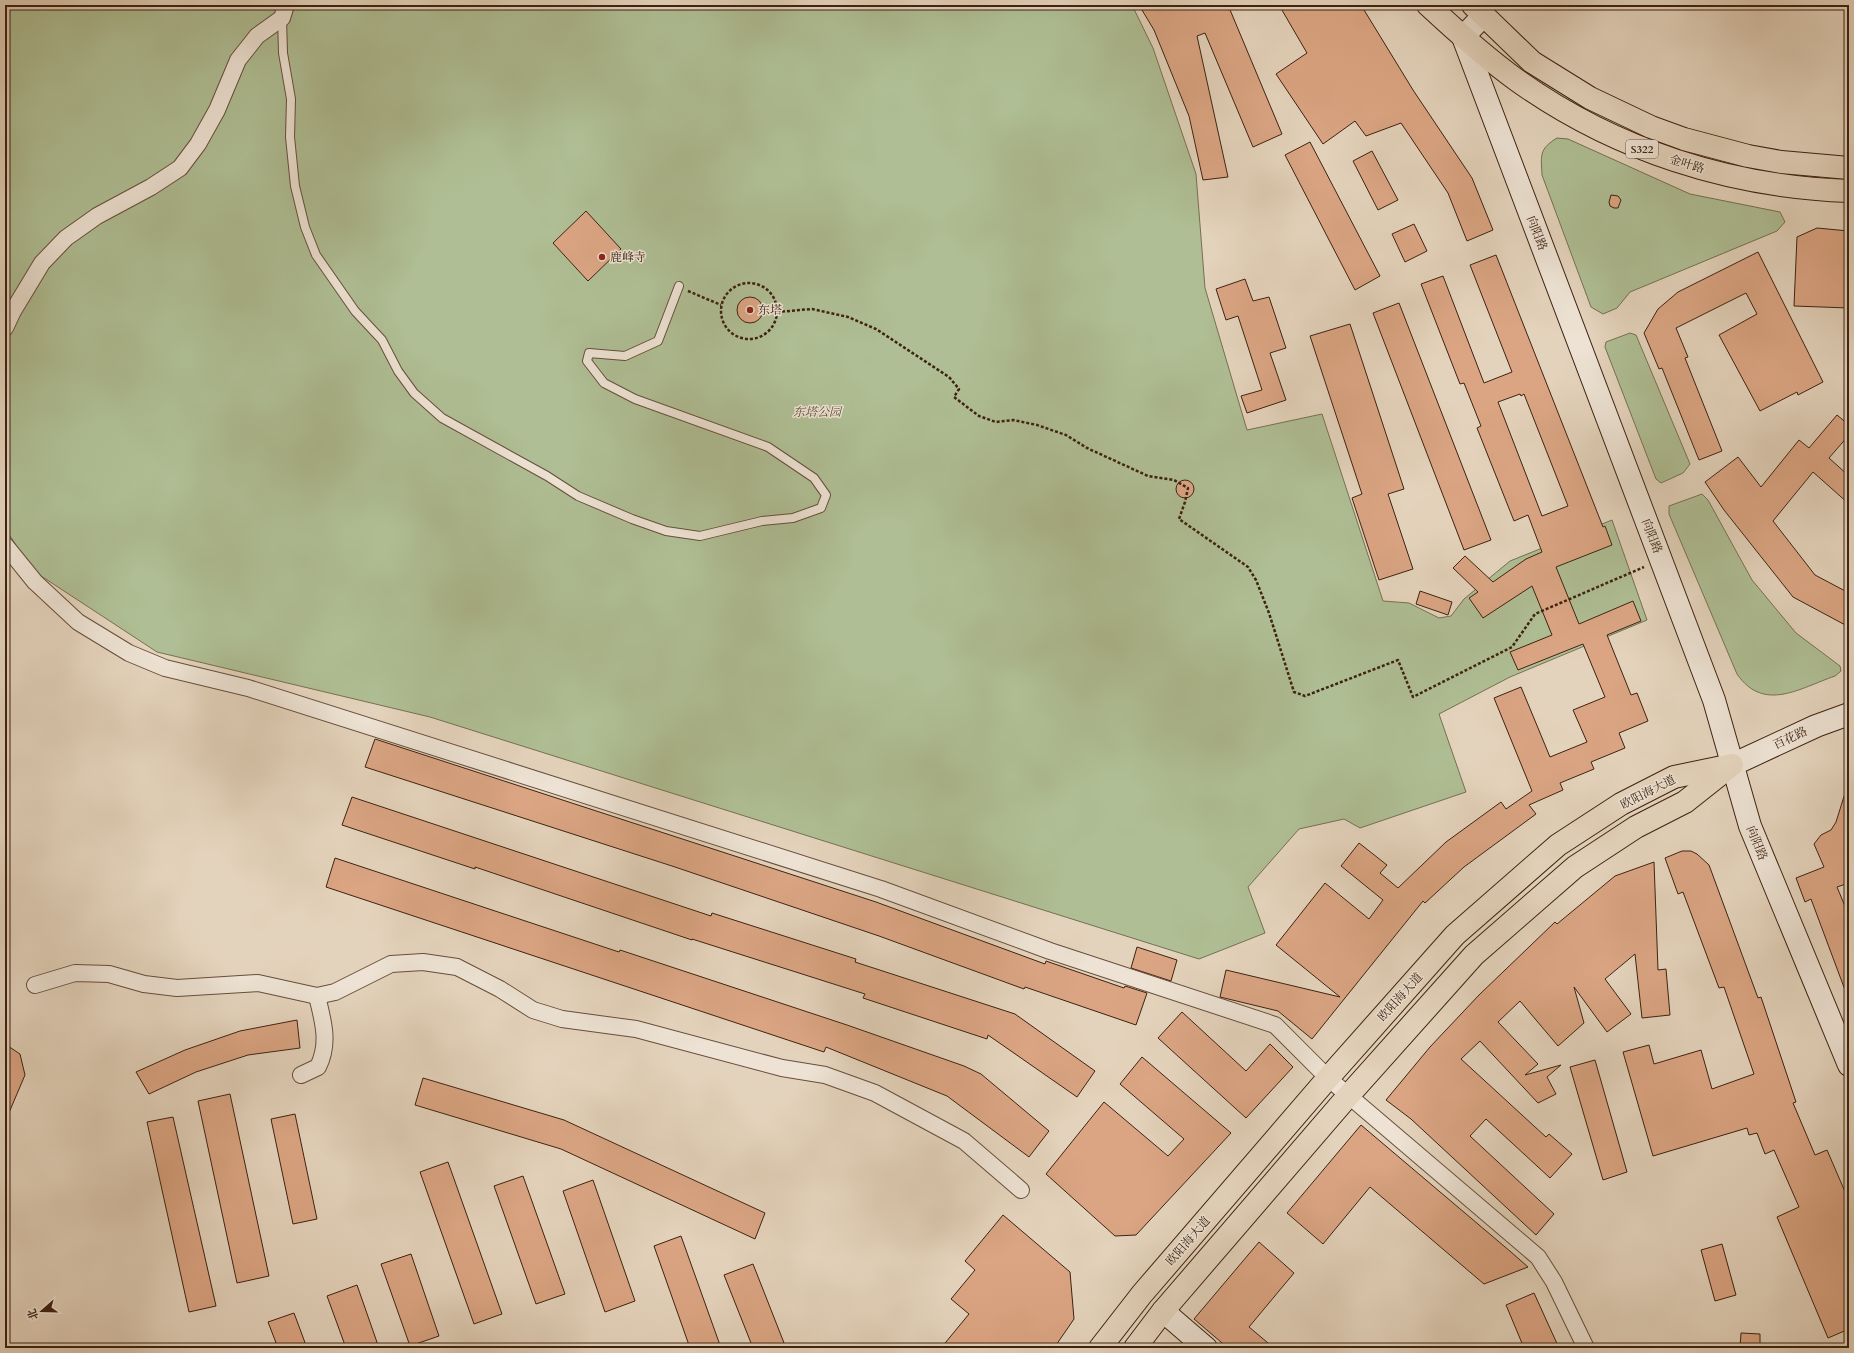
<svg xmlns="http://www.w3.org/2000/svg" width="1854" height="1353" viewBox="0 0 1854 1353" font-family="Cardo,'Noto Serif SC',serif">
	<rect width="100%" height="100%" fill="#e4d3bc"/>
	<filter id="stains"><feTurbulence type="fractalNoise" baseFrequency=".005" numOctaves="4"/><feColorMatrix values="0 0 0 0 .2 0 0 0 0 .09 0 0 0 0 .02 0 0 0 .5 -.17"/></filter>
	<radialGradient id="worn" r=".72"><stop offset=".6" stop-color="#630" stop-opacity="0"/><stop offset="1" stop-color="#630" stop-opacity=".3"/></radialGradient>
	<g fill="#afbe94" stroke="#767052">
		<path d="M5,5H1132L1153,48L1196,174L1205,288L1247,430L1322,414L1383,601L1409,603L1439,618L1451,616L1464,599L1510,561L1612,520L1647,620L1510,677L1439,714L1466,792L1360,828L1344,819L1299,829L1248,887L1265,933L1199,959L430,717L157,652L32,570L5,528Z"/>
		<path d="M1557,138L1568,139L1690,194L1780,212L1785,222L1777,231L1630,292L1617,308L1603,314L1591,307L1542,175C1541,155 1539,149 1557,138Z"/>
		<path d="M1630,333L1636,335L1690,464L1683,473L1661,483L1656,479L1605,347L1606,342Z"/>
		<path d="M1702,494L1708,500L1752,580L1796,633L1840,666L1841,671L1835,676C1800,688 1764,713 1737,674L1669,514V506Z"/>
	</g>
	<g fill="#dba583" stroke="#3d2211" fill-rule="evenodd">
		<path d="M1139,5H1228L1282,134L1253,147L1205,33L1197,36L1228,177L1203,180L1189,116L1154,30Z"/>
		<path d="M1279,5H1361L1413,90L1472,178L1493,230L1467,241L1448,193L1401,123L1366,136L1355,121L1323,144L1276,74L1307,53Z"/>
		<path d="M1310,142L1380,276L1355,290L1285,155Z"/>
		<path d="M1372,151L1398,200L1378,210L1353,161Z"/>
		<path d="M1611,195L1618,196L1621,200L1618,208H1614L1610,206L1609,202Z"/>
		<path d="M586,211L621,249L588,281L553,243Z"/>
		<path d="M1414,224L1427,251L1405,262L1392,234Z"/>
		<path d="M1817,228L1849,231V308L1794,306L1797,237Z"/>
		<path d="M1758,252L1823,382L1798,395L1797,392L1760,411L1719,335L1757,314L1746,293L1676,328L1688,357L1685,358L1722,451L1699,460L1662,368L1659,369L1644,333L1658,309L1678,292Z"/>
		<path d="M1496,255L1603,527L1605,526L1612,545L1556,567L1579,624L1633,601L1641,621L1607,635L1631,695L1637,693L1648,721L1619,733L1625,748L1591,762L1594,769L1560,783L1563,790L1529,805L1536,814L1464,867L1425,903L1423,901L1312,1039L1278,1011L1220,997L1226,970L1340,997L1276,945L1325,883L1369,919L1383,900L1341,866L1359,843L1387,865L1380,873L1398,888L1446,842L1501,802L1506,809L1532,791L1494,698L1521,687L1550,757L1587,742L1573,710L1605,697L1583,644L1518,670L1510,652L1552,635L1532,586L1483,618L1469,598L1478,592L1453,568L1465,556L1493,582L1526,559L1542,552L1528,515L1514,521L1477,428L1481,426L1464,383L1460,384L1421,284L1443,276L1484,383L1512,372L1470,265ZM1520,394L1521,396L1524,394L1568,506L1542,516L1498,402Z"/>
		<path d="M1245,279L1253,301L1269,297L1286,348L1270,353L1286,400L1247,413L1241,396L1262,390L1238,316L1226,320L1216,289Z"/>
		<circle cx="750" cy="310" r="13"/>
		<path d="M1399,303L1491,540L1464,550L1373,313Z"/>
		<path d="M1350,324L1404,489L1388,494L1413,569L1379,580L1352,498L1362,494L1310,336Z"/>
		<path d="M1837,415L1849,425V435L1829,458L1849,476V504L1813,472L1773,521L1815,575L1849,593V627L1793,597L1724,510L1705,482L1738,457L1761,487L1799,440L1809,448Z"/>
		<circle cx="1185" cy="489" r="9"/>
		<path d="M1420,591L1452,602L1448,615L1416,604Z"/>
		<path d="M375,739L876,902L1045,964L1046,961L1124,988L1125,986L1147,993L1136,1025L1025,987L1024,989L879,936L675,867L365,767Z"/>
		<path d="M1846,790H1849V883L1837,887L1849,916L1848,998L1811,899L1805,902L1796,878L1824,867L1814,844L1821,835L1831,830L1836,822Z"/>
		<path d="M352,797L711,916L712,913L856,959L855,962L1015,1014L1095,1071L1077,1097L988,1035L987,1039L863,998L865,994L692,939V940L475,867V869L342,825Z"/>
		<path d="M1682,851H1691L1697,854L1709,865L1758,998L1761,997L1796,1102L1793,1103L1815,1155L1827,1150L1849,1201V1329L1828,1338L1777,1217L1799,1207L1774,1150L1765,1154L1757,1133L1749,1135L1747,1128L1653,1156L1623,1052L1649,1045L1654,1064L1701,1050L1712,1089L1754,1074L1724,987L1719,988L1683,892L1678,894L1665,858Z"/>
		<path d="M335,858L619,952L620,950L847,1025L964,1066L981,1074L1049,1131L1029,1157L947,1096L826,1047L824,1052L326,887Z"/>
		<path d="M1654,862L1658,970L1666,969L1670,1015L1642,1018L1635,954L1605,979L1631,1014L1607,1032L1574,987L1584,1023L1558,1046L1520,1001L1498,1022L1538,1064L1525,1075L1561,1065L1547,1077L1556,1094L1538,1103L1480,1041L1461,1059L1546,1137L1549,1134L1572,1154L1550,1178L1486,1119L1470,1136L1554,1214L1536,1235L1411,1119L1386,1100L1430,1047L1479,995L1555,922L1557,924L1615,876Z"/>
		<path d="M1137,947L1177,960L1171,981L1131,968Z"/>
		<path d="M1182,1012L1246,1071L1270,1044L1293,1067L1246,1118L1158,1038Z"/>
		<path d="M297,1020L300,1048L248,1055L196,1072L149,1094L136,1072L185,1050L240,1031Z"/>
		<path d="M5,1044L20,1054L25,1075L5,1122Z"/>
		<path d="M1142,1057L1231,1133L1136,1235L1115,1236L1046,1174L1104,1102L1168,1156L1184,1139L1120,1084Z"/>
		<path d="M1595,1060L1627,1172L1603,1180L1570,1067Z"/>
		<path d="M423,1078L564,1120L765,1213L755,1239L561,1149L415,1105Z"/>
		<path d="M230,1094L269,1276L237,1283L198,1101Z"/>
		<path d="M295,1114L317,1219L293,1224L271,1119Z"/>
		<path d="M173,1117L216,1306L189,1312L147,1122Z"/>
		<path d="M1361,1125L1511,1252L1528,1267L1484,1284L1370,1187L1323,1244L1287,1213Z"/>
		<path d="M448,1162L502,1314L474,1324L420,1172Z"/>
		<path d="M523,1176L565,1294L536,1304L494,1186Z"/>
		<path d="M593,1180L635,1301L605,1312L563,1191Z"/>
		<path d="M1003,1215L1070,1272L1074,1319L1054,1348H941L969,1314L951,1299L975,1270L965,1261Z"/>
		<path d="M681,1236L721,1348H690L654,1246Z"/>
		<path d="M1259,1242L1294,1273L1249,1327L1274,1348H1228L1194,1319Z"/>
		<path d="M1722,1244L1736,1295L1715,1301L1701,1250Z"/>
		<path d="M411,1254L439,1336L410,1346L381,1264Z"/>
		<path d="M753,1264L786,1348H753L724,1275Z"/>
		<path d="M357,1285L379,1348H346L327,1296Z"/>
		<path d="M1534,1293L1559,1348H1524L1506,1305Z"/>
		<path d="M294,1313L307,1348H278L268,1322Z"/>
		<path d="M1741,1333L1760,1334V1348H1740Z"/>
	</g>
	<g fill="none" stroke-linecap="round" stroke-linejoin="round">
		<g stroke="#674e3c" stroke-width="10">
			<path id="lane" d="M282,18L283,53L291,99L290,137L295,186L305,227L316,255L355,311L382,340L398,371L414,393L442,418L547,476L578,496L632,519L666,531L700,536L762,521L793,518L821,508L826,495L814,478L768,447L635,399L604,383L587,361L589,353L625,356L658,341L679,286"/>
		</g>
		<g stroke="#674e3c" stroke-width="18">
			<g id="street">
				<path d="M5,328L13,311L42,263L66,238L97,216L151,187L180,168L198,144L217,110L238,60L257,36L282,18L286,5"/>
				<path d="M5,545L35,582L78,622L129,653L165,668L248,688L881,889L1050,951L1275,1025L1328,1078L1538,1257L1554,1282L1586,1348"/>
				<path d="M35,985L75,973L109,974L144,984L177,988L258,983L317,996L335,992L391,964L423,962L457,967L500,989L533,1010L562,1019L636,1029L782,1068L825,1075L875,1093L964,1141L1021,1190"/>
				<path d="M301,1075L318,1067C330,1043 323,1021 317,996"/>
			</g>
		</g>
		<g stroke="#3d2211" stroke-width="24">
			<g id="secondary">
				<path d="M1484,15L1463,37L1714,700L1750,826L1849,1065"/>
				<path d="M1732,765L1816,726L1849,714"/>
				<path d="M1163,1311L1206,1348"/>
			</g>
		</g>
		<g stroke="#3d2211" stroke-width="24">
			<g id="primary">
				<path d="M1428,5C1457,32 1486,58 1518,81C1615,150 1730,187 1849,191"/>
				<path d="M1473,5L1532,62L1590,98L1651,127L1684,139L1748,156L1781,162L1849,168"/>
				<path d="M1100,1348L1142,1294L1328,1078L1455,935L1558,845L1621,804L1674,777L1732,765"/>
				<path d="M1135,1348L1163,1311L1348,1096L1474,955L1575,867L1636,827L1685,802L1728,768"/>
			</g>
		</g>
		<g stroke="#3d2211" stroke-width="2.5" stroke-dasharray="3 2" stroke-linecap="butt">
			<circle cx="749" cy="311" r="28"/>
			<path d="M688,291L721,305"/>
			<path d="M777,312L812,309L848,317L876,329L949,377L959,389L954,397L979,416L996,422L1013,420L1037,425L1066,435L1087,448L1148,476L1174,480L1188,488L1185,502L1179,519L1248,567L1256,580L1269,613L1294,692L1305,696L1398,660L1413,697L1512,647L1535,614L1644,567"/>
		</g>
		<use href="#lane" stroke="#ede2d3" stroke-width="8"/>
		<use href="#street" stroke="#ede2d3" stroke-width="16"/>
		<use href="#secondary" stroke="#ede2d3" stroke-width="22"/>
		<use href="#primary" stroke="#e4d3bc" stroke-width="22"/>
	</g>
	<g fill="#8f2418" stroke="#ede2d3" stroke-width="1.5">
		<circle cx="602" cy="257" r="4"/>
		<circle cx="750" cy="310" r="4"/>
	</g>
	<g text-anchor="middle" stroke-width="3" stroke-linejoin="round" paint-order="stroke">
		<rect fill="#ede2d3" stroke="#725c4b" stroke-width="1" x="1626" y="140" width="32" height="18" rx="3"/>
		<g font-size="11" font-weight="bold" fill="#3d2211">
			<text x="1642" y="153">S322</text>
		</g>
		<g font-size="12" fill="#3d2211" stroke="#ede2d3">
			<text transform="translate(1687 164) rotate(17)" y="4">金叶路</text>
			<text transform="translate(1537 233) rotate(69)" y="4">向阳路</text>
			<text transform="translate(1652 536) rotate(69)" y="4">向阳路</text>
			<text transform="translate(1790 738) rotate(-25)" y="4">百花路</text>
			<text transform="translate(1648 792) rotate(-27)" y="4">欧阳海大道</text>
			<text transform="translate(1757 843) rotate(68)" y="4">向阳路</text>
			<text transform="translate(1400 997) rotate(-48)" y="4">欧阳海大道</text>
			<text transform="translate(1188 1241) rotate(-49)" y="4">欧阳海大道</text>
		</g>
		<g font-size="12" fill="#3d2211" stroke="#ede2d3" text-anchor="start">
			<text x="610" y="261">鹿峰寺</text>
			<text x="758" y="314">东塔</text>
		</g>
		<g font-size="12" font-style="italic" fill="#5a4932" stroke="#ede2d3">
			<text x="817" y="416">东塔公园</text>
		</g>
	</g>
	<rect width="1854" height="1353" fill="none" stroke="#e4d3bc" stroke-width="20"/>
	<rect x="6" y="6" width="1842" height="1341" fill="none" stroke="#3d2211" stroke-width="2"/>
	<rect x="10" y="10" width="1834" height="1333" fill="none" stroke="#3d2211"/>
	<g transform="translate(42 1311) rotate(250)" stroke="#ede2d3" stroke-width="3" paint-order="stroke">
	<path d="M0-3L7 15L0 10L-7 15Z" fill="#3d2211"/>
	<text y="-6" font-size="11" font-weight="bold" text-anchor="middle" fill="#3d2211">北</text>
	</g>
	<rect width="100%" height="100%" filter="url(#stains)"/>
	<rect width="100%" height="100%" fill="url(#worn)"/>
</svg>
